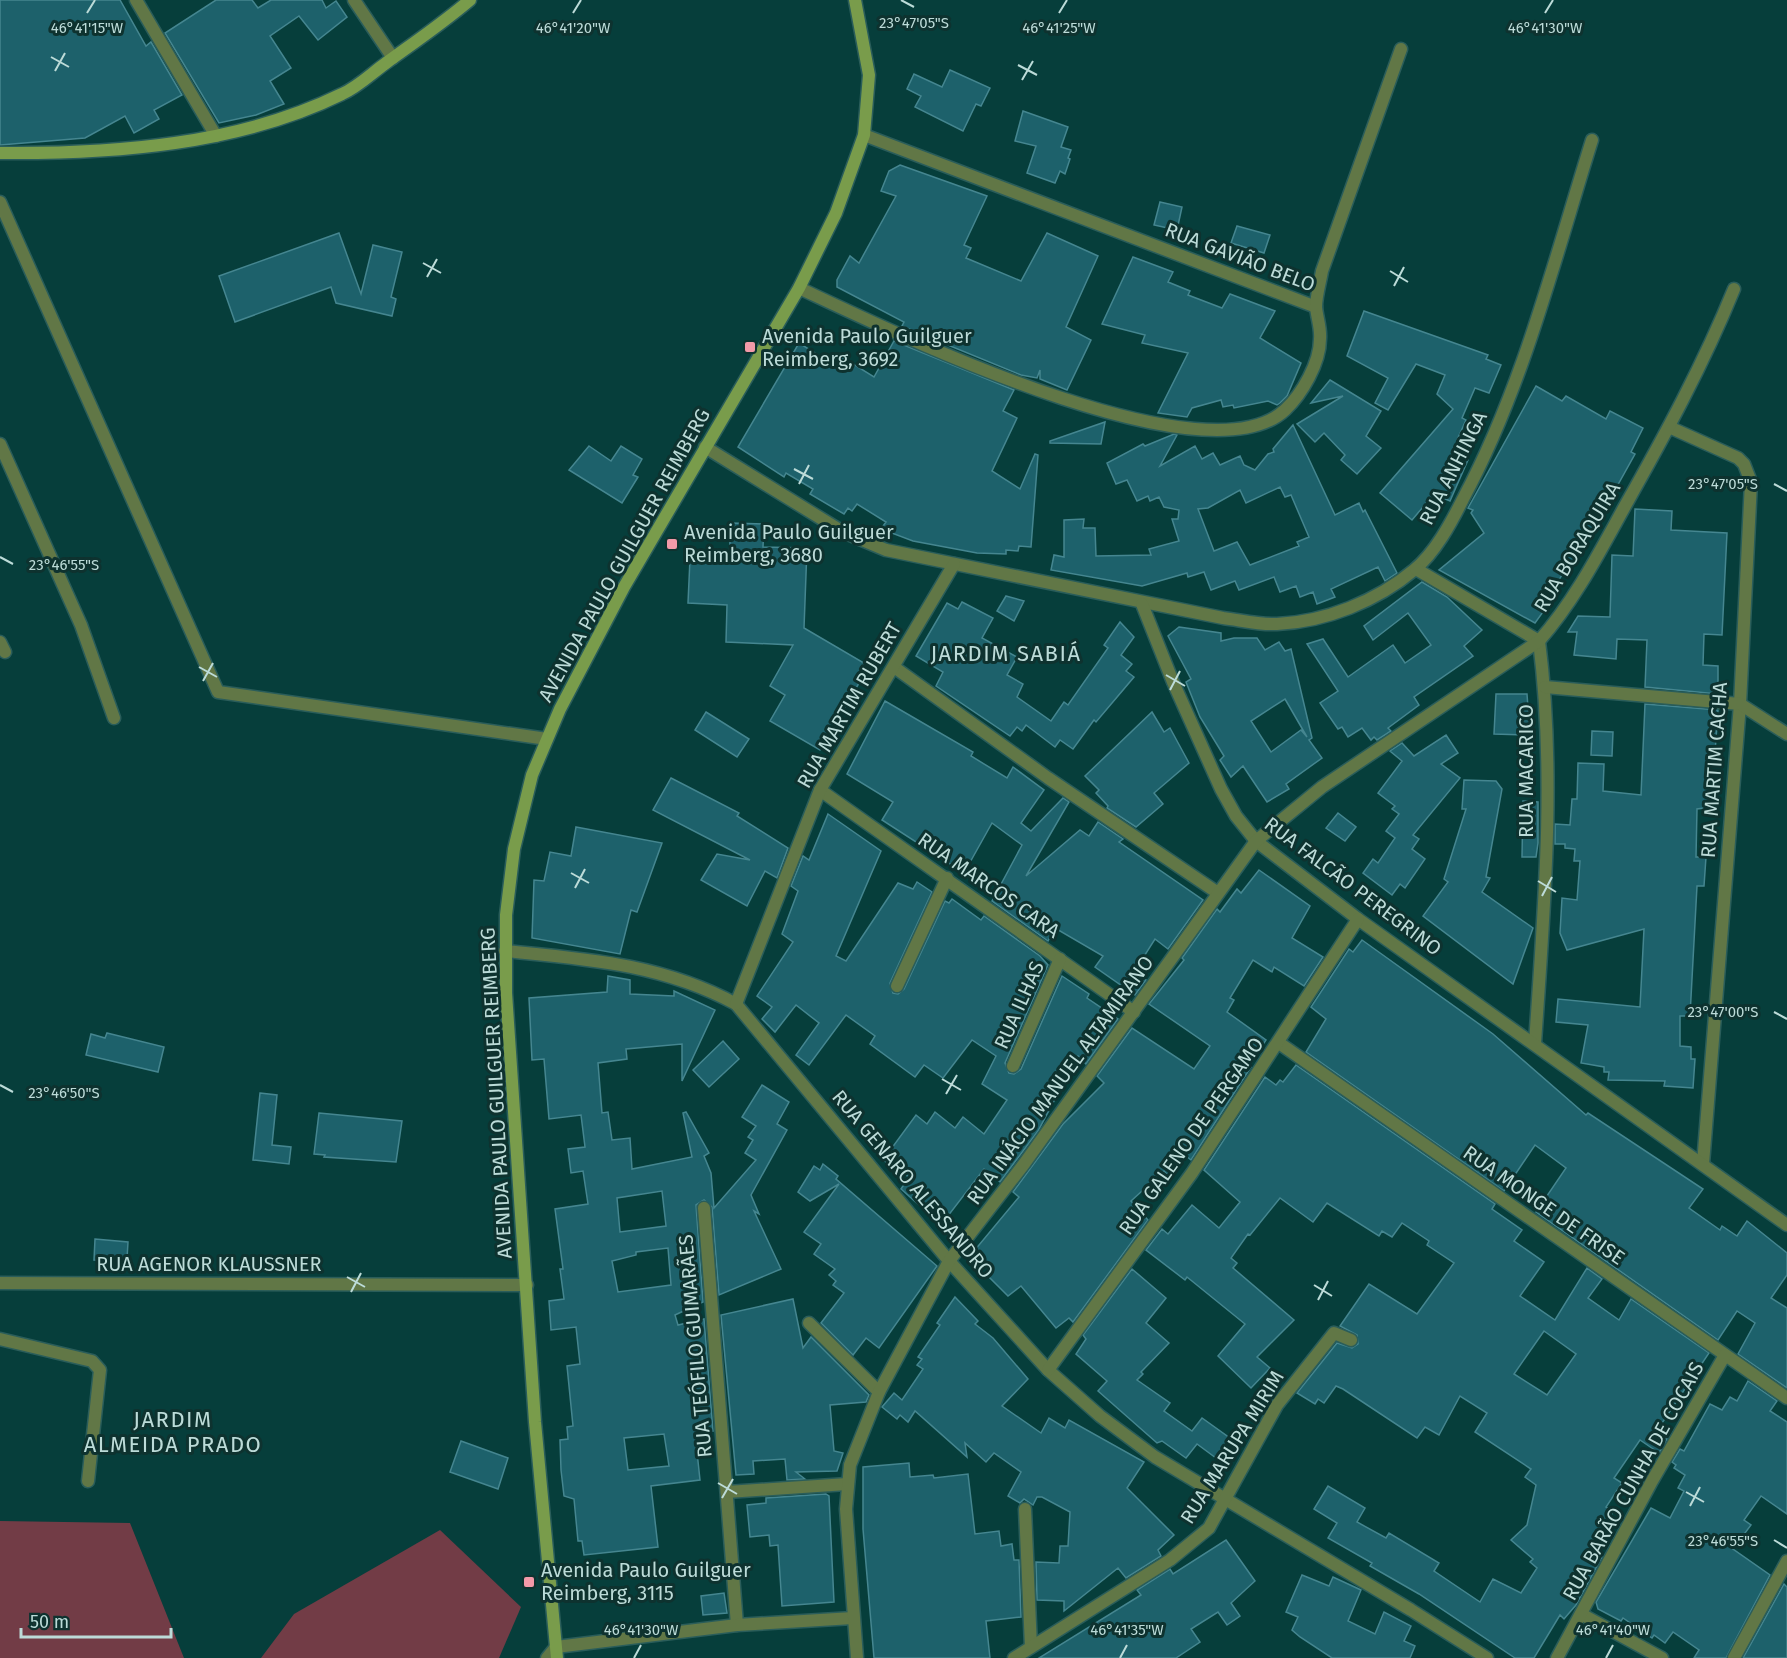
<svg xmlns="http://www.w3.org/2000/svg" width="1787" height="1658" viewBox="0 0 1787 1658" font-family="'Fira Sans',sans-serif">
	<rect width="100%" height="100%" fill="#063e3b"/>
	<g fill="#723c46">
		<path d="M0,1521L130,1523L184,1658H0Z"/>
		<path d="M440,1530L521,1607L499,1658H261L294,1614Z"/>
	</g>
	<g fill="#1d616b" stroke="#458690" stroke-width="1.5" fill-rule="evenodd">
		<path d="M0,0H120L146,46L151,42L182,95L154,110L159,119L134,133L125,116L85,138L0,145Z"/>
		<path d="M216,0H252L258,8L271,0H322L326,8L336,1L347,17L318,40L299,16L270,36L291,68L270,81L284,104L256,115L219,123L165,33Z"/>
		<path d="M950,70L990,88L981,106L976,104L963,131L915,107L921,96L907,89L914,74L942,87Z"/>
		<path d="M1023,111L1068,127L1061,147L1071,150L1068,158L1070,159L1065,174L1060,171L1055,183L1027,173L1036,146L1015,141Z"/>
		<path d="M900,165L987,196L964,245L971,248L966,258L1021,281L1047,233L1098,256L1066,327L1091,340L1067,390L1040,379V370L1037,378L1021,375L904,327L902,326L904,322L837,287V280L850,256L859,263L896,196L881,191L889,171Z"/>
		<path d="M1160,202L1182,207L1177,230L1154,225Z"/>
		<path d="M1237,226L1270,235L1264,253L1231,243Z"/>
		<path d="M339,233L361,294L373,245L402,252L391,297L396,299L392,316L336,303L331,287L235,322L219,276Z"/>
		<path d="M1133,257L1173,272L1168,282L1190,291L1188,295L1222,308L1230,294L1275,311L1260,338L1301,363L1287,396L1280,403L1277,405L1268,401L1234,408L1233,405L1223,407L1221,400L1192,408L1187,417L1158,413L1188,353L1142,343L1145,335L1102,324Z"/>
		<path d="M1364,311L1488,355L1486,359L1501,365L1489,393L1475,388L1462,418L1466,420L1457,440L1462,442L1458,452L1462,453L1460,457L1468,460L1450,501L1434,494L1412,520L1380,493L1453,409L1437,394L1445,375L1416,364L1388,410L1375,403L1388,378L1347,356Z"/>
		<path d="M894,341L1014,390L1003,411L1017,418L992,471L1020,489L1035,454L1038,455L1031,547L1019,546L1018,551L1006,550V554L977,553L913,541L881,529L886,522L857,504L852,511L848,508L844,514L810,494L813,489L786,473L784,477L738,447L799,343L836,366L842,357L874,377Z"/>
		<path d="M1330,380L1381,411L1366,436L1381,448L1357,474L1341,460L1345,455L1324,433L1315,442L1297,424L1343,396L1311,403Z"/>
		<path d="M1536,386L1562,401L1566,396L1606,419L1610,411L1643,428L1631,452L1635,454L1571,569L1567,566L1550,596L1553,598L1535,623L1439,570L1484,533L1471,513L1473,510L1468,508Z"/>
		<path d="M1105,422L1101,444L1050,443V441Z"/>
		<path d="M1293,425L1335,515L1359,503L1363,512L1365,510L1397,573L1385,581L1378,567L1331,589L1335,597L1317,604L1313,592L1300,597L1296,586L1280,592L1274,577L1239,590L1235,581L1211,590L1204,572L1188,577L1187,573L1142,586L1051,570L1054,555L1064,557V520L1084,519L1083,528H1095L1096,556L1151,555L1149,549L1179,541L1172,519H1178L1179,510L1164,507L1159,497L1150,501L1148,496L1137,501L1127,480L1116,484L1107,463L1143,444L1145,446L1174,434L1177,435L1160,466L1195,446L1202,459L1213,453L1220,465L1240,456L1244,465L1255,470L1268,454L1274,452L1273,449ZM1280,487L1285,497L1291,495L1309,537L1297,542L1299,546L1250,565L1237,542L1214,551L1198,509L1208,508L1240,490L1246,503Z"/>
		<path d="M589,446L611,461L621,446L642,459L633,475L638,477L622,503L569,470Z"/>
		<path d="M1635,509L1672,511L1671,530L1727,533L1722,635L1704,634L1703,665L1718,666V694L1645,687L1647,640L1617,639L1616,659L1574,655L1577,632H1568L1578,616L1610,617L1612,555L1633,556Z"/>
		<path d="M731,523L764,524L763,547L807,548L804,628L869,666L820,750L770,721L785,695L770,686L793,645L726,642L727,605L688,603L690,559L729,560Z"/>
		<path d="M1422,582L1447,597L1482,630L1464,646L1473,656L1414,697L1419,705L1388,728L1391,731L1377,740L1374,737L1371,740L1362,728L1348,737L1342,727L1338,729L1320,703L1338,691L1307,644L1323,639L1348,677L1393,645L1405,663L1431,645L1408,613L1373,640L1364,626Z"/>
		<path d="M1006,596L1024,601L1014,621L997,611Z"/>
		<path d="M962,602L993,618L982,638L1017,657L1007,675L1023,684L1017,697L1051,721L1064,702L1068,705L1108,648L1104,645L1120,622L1134,637L1121,655L1132,664L1126,671L1134,677L1096,722L1094,720L1073,749L1060,740L1055,747L1026,725L1022,731L1017,727L1010,736L936,686L943,672L916,656L947,603L958,609Z"/>
		<path d="M1179,627L1221,633V641L1234,638H1257L1265,650L1279,642L1285,651L1291,649L1312,738L1309,740L1322,758L1286,784L1289,789L1267,802L1243,766L1231,777L1220,760L1224,756L1200,717L1186,682L1191,679L1168,636ZM1285,699L1307,737L1301,730L1271,752L1251,721Z"/>
		<path d="M1496,694H1527L1530,735L1494,734Z"/>
		<path d="M885,701L973,752L971,756L1007,778L1013,767L1044,790L1021,823L1031,831L1063,798L1069,802L1026,876L1080,830L1089,836L1098,822L1123,839L1119,842L1203,900L1168,949L1155,939L1134,972L1146,980L1135,995L1095,967L1103,956L1055,928L1048,941L992,901L1022,845L992,823L964,873L882,820L893,802L847,774Z"/>
		<path d="M1645,704L1718,710L1714,767L1710,766L1712,807L1697,809L1696,857H1706L1704,886H1697L1690,1016H1680V1046L1691,1047V1059H1695L1693,1088L1664,1086L1665,1081L1608,1080L1609,1072H1604V1067L1581,1063L1588,1025L1556,1022L1558,999L1640,1007L1644,929L1567,950L1560,933L1562,898L1577,900L1580,861H1574L1575,849L1565,848V844H1555V824L1570,825L1572,799H1577L1578,763L1604,764L1603,791L1641,795Z"/>
		<path d="M706,712L749,739L737,757L695,730Z"/>
		<path d="M1152,712L1164,732L1170,728L1189,763L1154,793L1163,804L1136,827L1107,808L1108,806L1096,793L1099,790L1085,776Z"/>
		<path d="M1592,731L1613,732L1612,756L1591,755Z"/>
		<path d="M1446,735L1458,753L1441,764L1460,778L1413,835L1419,839L1412,849L1425,859L1405,888L1400,884L1392,895L1363,873L1373,859L1378,863L1395,838L1386,831L1399,814L1392,809L1395,806L1378,793L1402,761L1390,751L1402,743L1414,756Z"/>
		<path d="M671,778L739,813L737,816L788,848L777,878L765,871L747,906L701,880L717,854L750,860L653,810Z"/>
		<path d="M1464,780L1496,781L1502,789L1486,877L1490,878L1482,892L1533,928L1513,984L1423,916L1448,882L1444,879L1466,809H1462Z"/>
		<path d="M1523,801L1538,802V843L1536,857H1522Z"/>
		<path d="M1338,813L1356,827L1345,841L1326,828Z"/>
		<path d="M828,814L881,851L836,956L846,961L898,883L913,889L917,882L932,892L890,983L893,993L898,994L904,989L945,901L949,903L952,899L981,920L984,916L1040,956L1048,965L1005,1063L1009,1073L1014,1074L1021,1069L1062,976L1089,994L1087,998L1118,1019L1086,1064L1078,1056L1038,1131L1000,1182L984,1169L941,1225L901,1189L909,1177L883,1160L916,1115L927,1124L935,1112L955,1128L963,1117L984,1134L1007,1100L982,1084L996,1056L972,1040L943,1078L924,1065L915,1077L870,1044L875,1036L846,1015L809,1065L796,1055L819,1023L796,1005L775,1032L762,1019L772,1007L757,996L793,942L782,934L798,891L791,886L803,856L809,860Z"/>
		<path d="M576,827L662,843L637,912L631,910L620,954L532,938L534,880L544,881L550,852L571,856Z"/>
		<path d="M1259,870L1310,906L1292,938L1323,957L1304,986L1274,967L1272,972L1253,960L1230,998L1234,1000L1227,1012L1266,1040L1249,1066L1251,1067L1191,1160L1186,1156L1170,1178L1164,1171L1131,1201L1148,1220L1073,1322L1069,1318L1056,1328L1021,1286L1008,1296L986,1274L990,1271L974,1251L1019,1197L1013,1192L1063,1124L1104,1083L1097,1076L1132,1028L1194,1069L1210,1046L1149,1004L1184,960L1182,958L1217,909L1220,912L1237,889L1241,893Z"/>
		<path d="M1362,940L1493,1034L1586,1115L1588,1113L1703,1189L1689,1208L1720,1230L1722,1226L1737,1236L1747,1221L1787,1253V1275L1771,1298L1787,1308V1388L1738,1354L1755,1323L1737,1311L1718,1340L1536,1212L1566,1168L1535,1145L1504,1191L1306,1052L1326,1019L1311,1007L1349,949L1353,952Z"/>
		<path d="M608,976L630,980V994L674,996V991L715,1010L682,1081V1044L626,1049L627,1059L598,1063L602,1113L608,1112L612,1140L630,1138L632,1169L692,1157L683,1113L686,1112L709,1153L704,1156L711,1173L714,1208L756,1160L745,1153L753,1140L748,1137L756,1126L742,1117L762,1085L789,1102L777,1124L787,1130L751,1195L759,1214L754,1211L781,1269L719,1295L712,1207L704,1200L696,1205L703,1302L675,1315L678,1325L704,1319L713,1431L695,1433L700,1480L651,1486L658,1547L584,1555L582,1541H578L574,1499L564,1496L561,1470L560,1440L568,1439L567,1427L573,1426L567,1366L580,1364L576,1327L551,1330L549,1301L564,1299L560,1269H563L555,1209L588,1204L583,1171L571,1173L568,1149L585,1147L581,1115L549,1119L544,1059L532,1060L529,998L607,992ZM662,1191L666,1226L620,1232L617,1198ZM668,1248L671,1285L618,1292L612,1261L636,1255V1252ZM664,1434L669,1466L628,1470L624,1438Z"/>
		<path d="M107,1033L164,1047L158,1072L86,1055L91,1034L105,1038Z"/>
		<path d="M723,1041L739,1059L709,1087L693,1070Z"/>
		<path d="M1296,1065L1495,1204L1492,1209L1522,1230L1514,1241L1544,1262L1520,1296L1555,1320L1587,1268L1602,1279L1588,1298L1619,1320L1631,1299L1709,1353L1656,1432L1667,1439L1659,1453L1640,1440L1614,1478L1622,1483L1606,1507L1613,1512L1590,1550L1602,1557L1576,1605L1564,1619L1560,1615L1534,1658H1515L1419,1594L1370,1566L1372,1563L1328,1538L1337,1523L1314,1509L1328,1486L1365,1508L1357,1522L1386,1538L1389,1533L1439,1563L1434,1571L1480,1602L1493,1579L1521,1593L1537,1568L1530,1562L1533,1559L1511,1540L1527,1525L1536,1485L1525,1477L1531,1469L1475,1432L1487,1413L1460,1396L1439,1435L1425,1427L1417,1438L1343,1389L1336,1386L1324,1403L1318,1399L1315,1404L1297,1393L1337,1343L1352,1348L1358,1344L1357,1335L1340,1326L1369,1284L1417,1314L1454,1263L1427,1245L1429,1241L1402,1223L1392,1237L1382,1231L1379,1236L1327,1203L1313,1222L1280,1198L1250,1235L1248,1234L1231,1258L1237,1263L1233,1268L1294,1320L1257,1357L1270,1368L1251,1388L1218,1356L1245,1324L1187,1277L1185,1280L1146,1250L1162,1229L1168,1234L1192,1205L1219,1228L1240,1202L1204,1170L1265,1077L1276,1085L1280,1080L1283,1082ZM1544,1331L1576,1354L1547,1395L1514,1374Z"/>
		<path d="M260,1093L277,1095L272,1145L291,1147L289,1164L253,1160Z"/>
		<path d="M319,1113L402,1121L396,1162L324,1157L325,1155L314,1154Z"/>
		<path d="M823,1164L838,1176L836,1179L937,1266L879,1348L866,1338L853,1355L821,1323L844,1293L833,1285L836,1281L829,1275L835,1269L814,1254L821,1244L804,1232L839,1184L810,1201L798,1192L814,1166L820,1170Z"/>
		<path d="M95,1239L128,1242L127,1259H121V1261L94,1260Z"/>
		<path d="M1132,1269L1166,1298L1146,1323L1169,1343L1141,1372L1143,1374L1137,1380L1170,1403L1164,1411L1192,1431L1202,1418L1234,1441L1220,1461L1197,1444L1186,1458L1162,1441L1157,1443L1098,1391L1107,1381L1076,1354L1086,1339L1083,1335Z"/>
		<path d="M955,1297L978,1321L975,1324L993,1338L1028,1379L1002,1406L1041,1433L1049,1418L1065,1428L1069,1420L1144,1462L1127,1488L1174,1535L1158,1550L1161,1556L1126,1578L1118,1568L1064,1611V1601L1037,1600L1036,1562L1059,1563L1060,1546H1068L1070,1512L1042,1497H1037L1033,1505L1024,1499L1020,1503L1008,1496L1021,1472L994,1453L986,1462L965,1443L967,1457L915,1411L908,1422L900,1415L897,1419L882,1407L894,1393L902,1400L923,1369L917,1365L922,1359L918,1357L940,1325L937,1323Z"/>
		<path d="M793,1299L803,1348L811,1337L869,1395L866,1402L830,1405L834,1451L843,1453L837,1471L796,1472L805,1479L787,1480L785,1459L753,1461L754,1474L736,1475L721,1315Z"/>
		<path d="M1748,1381L1777,1401L1770,1411L1787,1422V1514L1761,1496L1744,1520L1751,1525L1733,1549L1770,1575L1726,1658H1694L1699,1650L1673,1632L1665,1643L1654,1635L1652,1638L1623,1618L1621,1621L1598,1609L1596,1602L1651,1508L1670,1518L1684,1491L1678,1488L1685,1475L1674,1468L1676,1465L1672,1462L1680,1449L1684,1451L1710,1404L1722,1410L1730,1397L1737,1401Z"/>
		<path d="M461,1441L508,1458L498,1489L450,1472Z"/>
		<path d="M909,1463L910,1477L933,1475L934,1478L968,1474L975,1534L999,1531L1001,1546L1012,1544L1014,1560H1019L1021,1617L986,1621L990,1658H874L863,1529V1467Z"/>
		<path d="M826,1494L829,1496L834,1602L782,1606L778,1545L770,1546L769,1535L750,1537L747,1505L766,1503V1498Z"/>
		<path d="M1226,1540L1255,1581L1231,1603L1240,1616L1227,1625L1218,1612L1191,1629L1200,1642L1176,1658H1039L1141,1595L1137,1590L1170,1569L1173,1574Z"/>
		<path d="M1302,1575L1329,1586L1333,1577L1361,1590L1348,1621L1375,1634L1384,1612L1411,1626L1404,1641L1415,1646L1410,1658H1332L1300,1637L1292,1630L1298,1617L1286,1612Z"/>
		<path d="M1784,1584L1787,1587V1658H1743Z"/>
		<path d="M724,1593L727,1613L703,1615L701,1596Z"/>
	</g>
	<g fill="none" stroke-linecap="round" stroke-linejoin="round">
		<g stroke="#2a5d5a" stroke-width="15">
			<g id="minor">
				<path d="M136,0L216,136"/>
				<path d="M354,0L393,58"/>
				<path d="M864,135L1316,307"/>
				<path d="M0,202L218,692L547,739"/>
				<path d="M799,288C887,329 1205,485 1285,410C1302,394 1320,363 1320,339C1321,328 1317,318 1316,307C1316,296 1320,283 1322,271L1401,49"/>
				<path d="M1669,427L1738,458L1744,464L1751,482L1740,704L1703,1164"/>
				<path d="M0,444L81,625L114,718"/>
				<path d="M705,447L843,532L886,550L1223,618C1240,620 1259,625 1277,624C1325,622 1377,601 1414,570C1435,553 1451,523 1463,499C1523,387 1554,261 1592,140"/>
				<path d="M1416,569L1539,641C1556,774 1544,910 1535,1043"/>
				<path d="M1142,604L1173,682L1221,789L1236,816L1256,841L1358,919L1787,1225"/>
				<path d="M0,642L5,652"/>
				<path d="M894,667L1048,778L1218,893"/>
				<path d="M1545,687L1740,704L1787,734"/>
				<path d="M820,790L1134,1012"/>
				<path d="M505,951C587,959 662,964 736,1004L949,1261L1048,1370L1100,1416L1155,1457L1411,1610L1487,1658"/>
				<path d="M897,986L947,878"/>
				<path d="M736,1004L820,790L954,564"/>
				<path d="M1279,1043L1787,1398"/>
				<path d="M1013,1066L1060,959"/>
				<path d="M704,1208L737,1625"/>
				<path d="M0,1283L527,1285"/>
				<path d="M809,1323L879,1392"/>
				<path d="M0,1339L92,1361L100,1370L88,1481"/>
				<path d="M1048,1370L1192,1173L1358,919"/>
				<path d="M727,1492L847,1484"/>
				<path d="M1025,1509L1031,1647"/>
				<path d="M1581,1614L1662,1658"/>
				<path d="M556,1647L737,1625L853,1618"/>
				<path d="M857,1658L846,1509L850,1465L879,1392L949,1261L1024,1164L1256,841L1322,787L1539,641C1575,600 1599,553 1625,506C1665,435 1703,365 1734,289"/>
				<path d="M1014,1658L1170,1560L1209,1528L1277,1405L1334,1333L1351,1340"/>
				<path d="M1557,1658L1652,1481L1725,1355"/>
				<path d="M1734,1658L1787,1561"/>
			</g>
		</g>
		<g stroke="#2a5d5a" stroke-width="15">
			<path id="tertiary" d="M547,1658L556,1647"/>
		</g>
		<g stroke="#2a5d5a" stroke-width="15">
			<g id="secondary">
				<path d="M0,153C114,154 238,145 342,94C358,87 372,73 386,63C415,42 443,23 470,0"/>
				<path d="M557,1658L535,1422L506,993V915L514,849L532,775L560,709L624,587L799,288L836,213L864,135L869,75L855,0"/>
			</g>
		</g>
		<use href="#minor" stroke="#617746" stroke-width="12"/>
		<use href="#tertiary" stroke="#617746" stroke-width="12"/>
		<use href="#secondary" stroke="#799c4b" stroke-width="12"/>
	</g>
	<path fill="none" stroke="#bcdbd8" stroke-width="2" d="M901,0L914,7M87,13L95,0M573,13L581,0M1059,13L1067,0M1545,13L1553,0M51,57L69,67M1018,65L1037,75M55,71L65,53M1022,80L1033,61M423,263L441,273M1390,271L1408,282M427,277L437,259M1394,286L1404,267M794,469L813,479M799,484L809,465M1774,484L1787,491M0,557L13,564M199,667L217,677M1166,675L1185,686M203,681L213,663M1170,690L1180,671M571,873L589,883M1538,881L1556,892M575,888L585,869M1542,896L1552,877M1774,1012L1787,1019M942,1079L961,1090M0,1085L13,1092M946,1094L957,1075M347,1277L365,1287M1314,1285L1332,1296M351,1292L361,1273M1318,1300L1328,1281M718,1483L737,1494M1686,1492L1704,1502M722,1498L733,1479M1690,1506L1700,1487M1774,1540L1787,1548M634,1658L641,1645M1120,1658L1127,1645M1606,1658L1613,1645"/>
	<g fill="#f39aa9" stroke="#0e322f" stroke-width="2">
		<rect x="744" y="341" width="12" height="12" rx="3"/>
		<rect x="666" y="538" width="12" height="12" rx="3"/>
		<rect x="523" y="1576" width="12" height="12" rx="3"/>
	</g>
	<g text-anchor="middle" stroke-width="6" stroke-linejoin="round" paint-order="stroke">
		<g font-size="20" fill="#bcdbd8" stroke="#0e322f">
			<text transform="translate(1240 257) rotate(21)" y="7">RUA GAVIÃO BELO</text>
			<text transform="translate(1453 468) rotate(-63)" y="7">RUA ANHINGA</text>
			<text transform="translate(1577 547) rotate(-59)" y="7">RUA BORAQUIRA</text>
			<text transform="translate(624 555) rotate(-61)" y="7">AVENIDA PAULO GUILGUER REIMBERG</text>
			<text transform="translate(849 705) rotate(-60)" y="7">RUA MARTIM RUBERT</text>
			<text transform="translate(1714 770) rotate(-86)" y="7">RUA MARTIM CACHA</text>
			<text transform="translate(1526 771) rotate(-90)" y="7">RUA MACARICO</text>
			<text transform="translate(989 885) rotate(35)" y="7">RUA MARCOS CARA</text>
			<text transform="translate(1353 886) rotate(37)" y="7">RUA FALCÃO PEREGRINO</text>
			<text transform="translate(1019 1005) rotate(-66)" y="7">RUA ILHAS</text>
			<text transform="translate(1060 1080) rotate(-54)" y="7">RUA INÁCIO MANUEL ALTAMIRANO</text>
			<text transform="translate(496 1093) rotate(-93)" y="7">AVENIDA PAULO GUILGUER REIMBERG</text>
			<text transform="translate(1191 1136) rotate(-55)" y="7">RUA GALENO DE PERGAMO</text>
			<text transform="translate(913 1184) rotate(50)" y="7">RUA GENARO ALESSANDRO</text>
			<text transform="translate(1544 1205) rotate(35)" y="7">RUA MONGE DE FRISE</text>
			<text x="209" y="1271">RUA AGENOR KLAUSSNER</text>
			<text transform="translate(695 1346) rotate(-95)" y="7">RUA TEÓFILO GUIMARÃES</text>
			<text transform="translate(1232 1447) rotate(-58)" y="7">RUA MARUPA MIRIM</text>
			<text transform="translate(1633 1481) rotate(-61)" y="7">RUA BARÃO CUNHA DE COCAIS</text>
		</g>
		<g font-size="20" fill="#bcdbd8" stroke="#0e322f" text-anchor="start">
			<text x="762" y="343">Avenida Paulo Guilguer<tspan x="762" dy="23">Reimberg, 3692</tspan></text>
			<text x="684" y="539">Avenida Paulo Guilguer<tspan x="684" dy="23">Reimberg, 3680</tspan></text>
			<text x="541" y="1577">Avenida Paulo Guilguer<tspan x="541" dy="23">Reimberg, 3115</tspan></text>
		</g>
		<g font-size="22" letter-spacing="1.5" fill="#bcdbd8" stroke="#0e322f">
			<text x="1006" y="661">JARDIM SABIÁ</text>
			<text x="173" y="1427">JARDIM<tspan x="173" dy="25">ALMEIDA PRADO</tspan></text>
		</g>
	</g>
	<g font-size="15" text-anchor="middle" fill="#bcdbd8" stroke="#0e322f" stroke-width="6" stroke-linejoin="round" paint-order="stroke">
		<text x="914" y="28">23°47'05"S</text>
		<text x="87" y="33">46°41'15"W</text>
		<text x="573" y="33">46°41'20"W</text>
		<text x="1059" y="33">46°41'25"W</text>
		<text x="1545" y="33">46°41'30"W</text>
		<text x="1723" y="489">23°47'05"S</text>
		<text x="64" y="570">23°46'55"S</text>
		<text x="1723" y="1017">23°47'00"S</text>
		<text x="64" y="1098">23°46'50"S</text>
		<text x="1723" y="1546">23°46'55"S</text>
		<text x="641" y="1635">46°41'30"W</text>
		<text x="1127" y="1635">46°41'35"W</text>
		<text x="1613" y="1635">46°41'40"W</text>
	</g>
	<path d="M21 1628v9h150v-9" fill="none" stroke="#bcdbd8" stroke-width="3"/>
	<text x="30" y="1628" font-size="18" fill="#bcdbd8" stroke="#0e322f" stroke-width="4.5" paint-order="stroke">50 m</text>
</svg>
